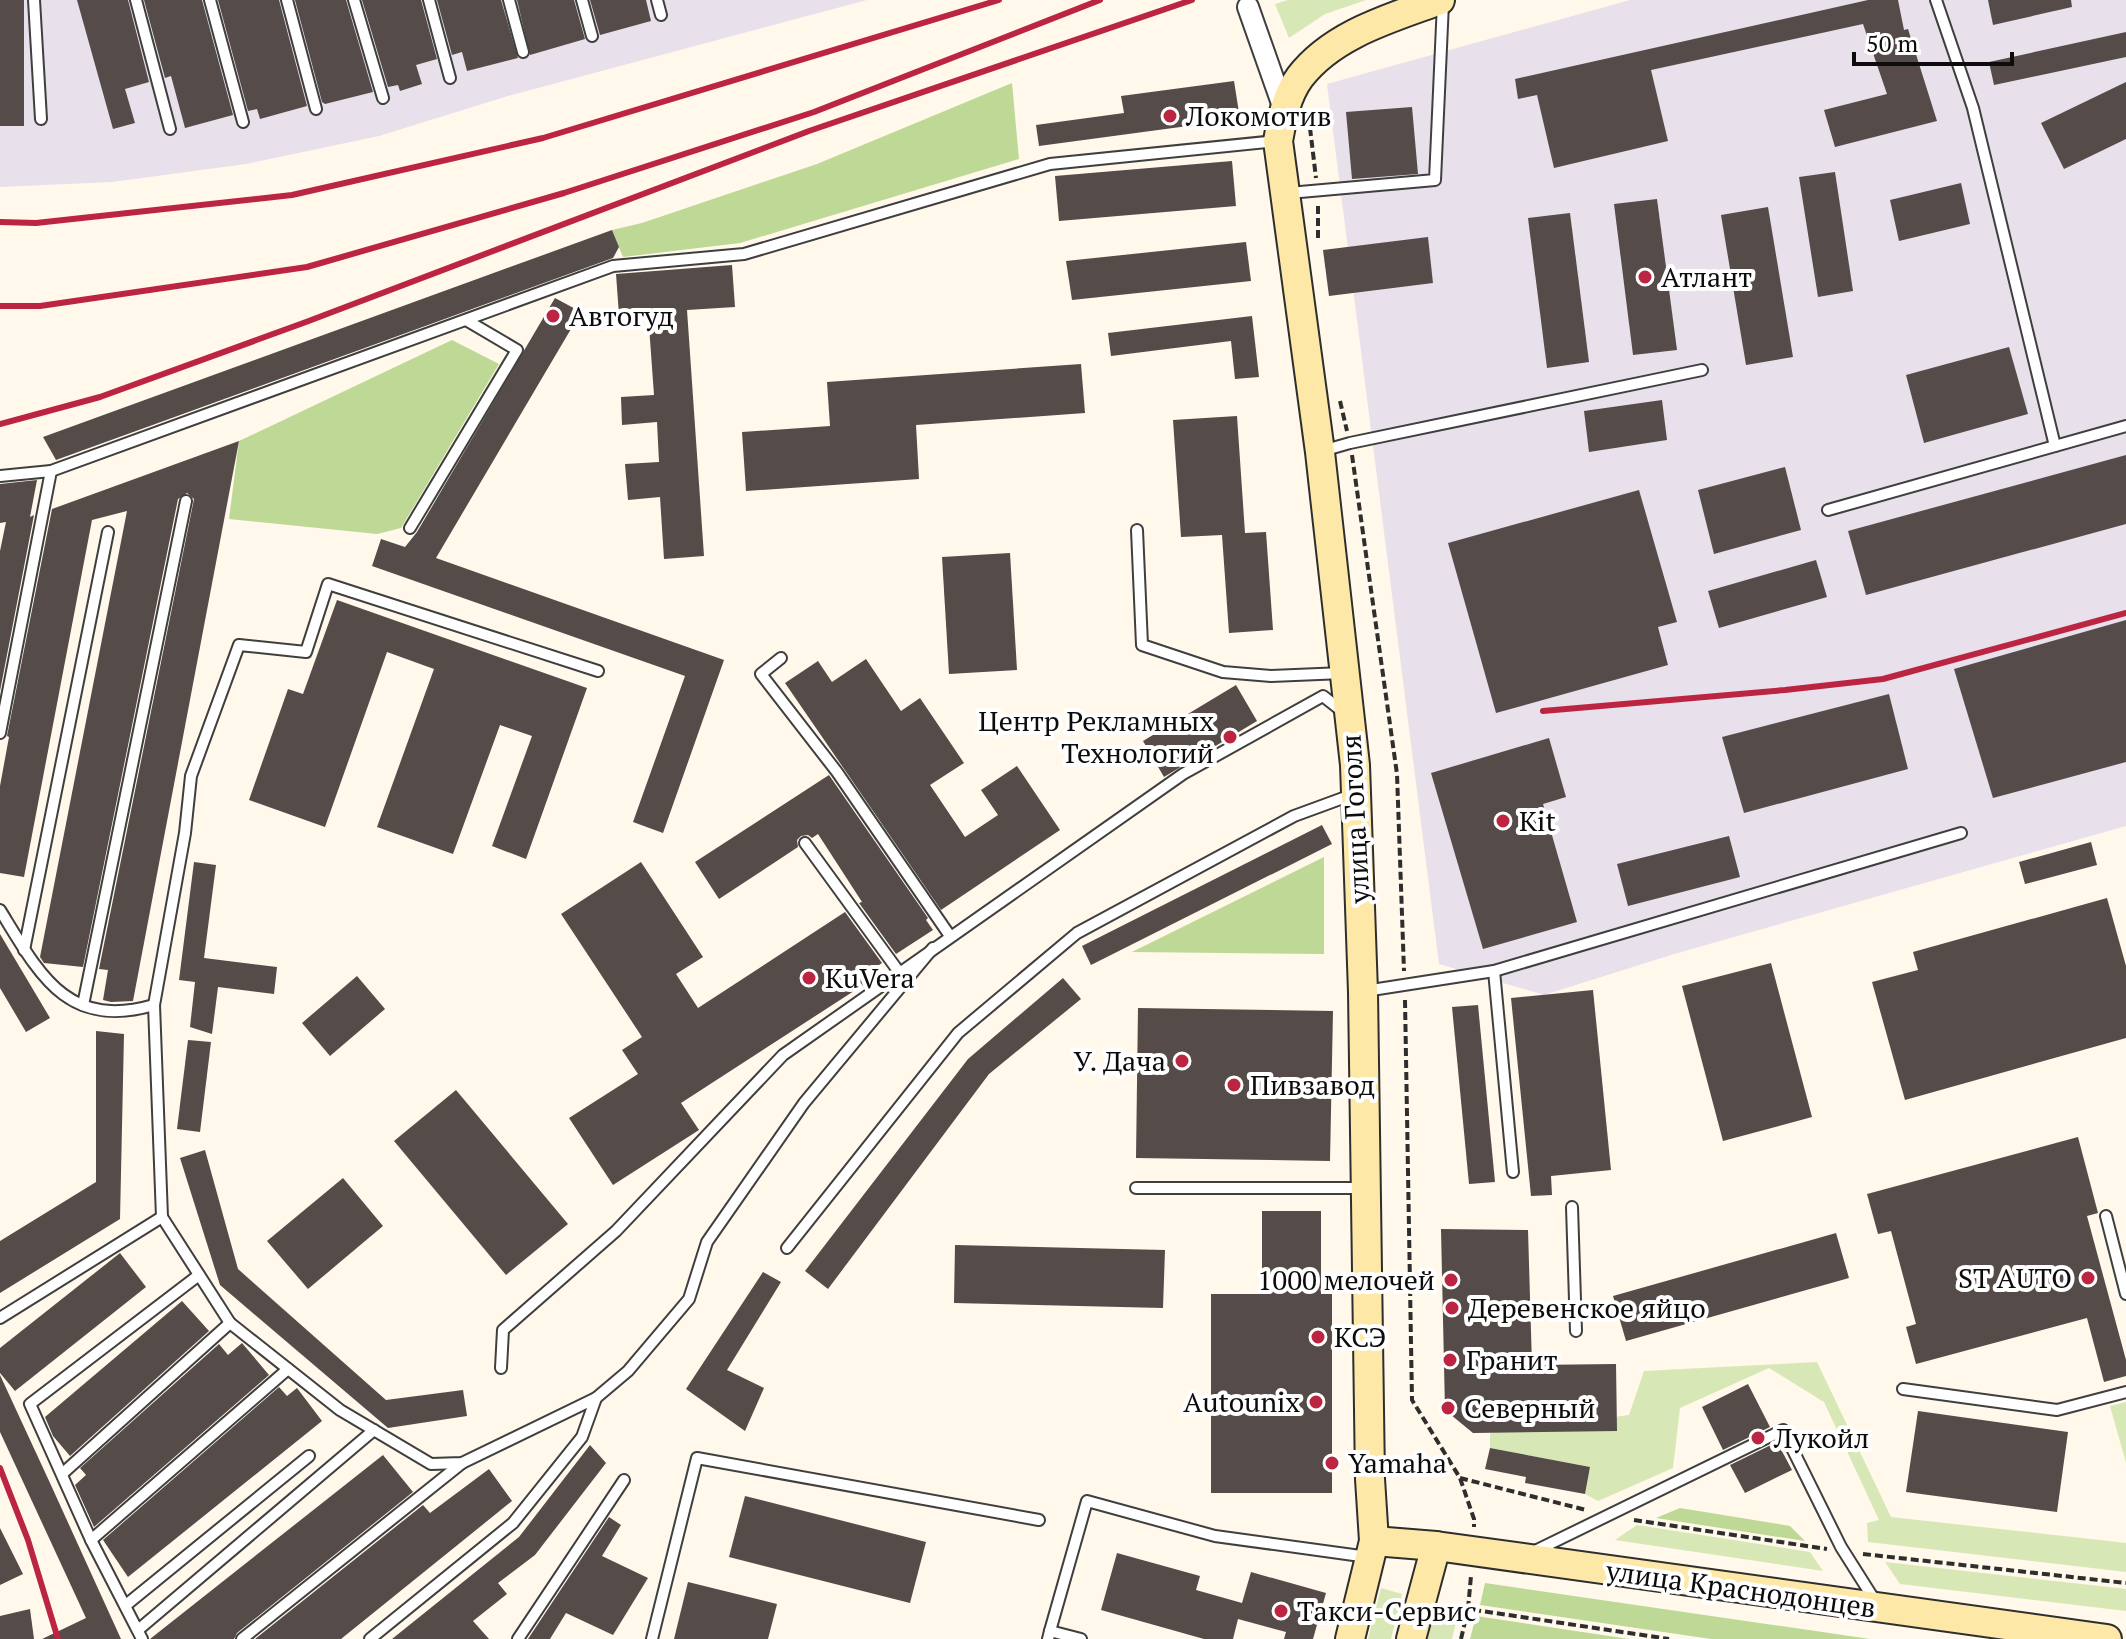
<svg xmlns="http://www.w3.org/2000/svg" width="2126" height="1639" viewBox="0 0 2126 1639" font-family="'PT Serif',serif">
	<rect width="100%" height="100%" fill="#fff8eb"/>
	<g fill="#e8e0eb">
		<path d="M0,0H867L508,96L379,136L246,164L112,182L0,187Z"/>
		<path d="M1630,0H2126V826L1674,954L1544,995L1439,964L1327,84Z"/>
	</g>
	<g fill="#d7e8b6">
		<path d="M1288,0H1366L1325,14L1289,38L1275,4Z"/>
		<path d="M1817,1362L1891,1517L2126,1543V1572L1868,1542L1867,1523L1879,1520L1824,1402L1769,1368L1680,1408L1673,1468L1598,1501L1585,1494L1590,1467L1490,1448V1433L1629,1415L1644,1371Z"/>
		<path d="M2126,1402V1463L2110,1406Z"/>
		<path d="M1637,1525L1810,1552L1823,1571L1615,1540Z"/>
		<path d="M1885,1562L2126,1589V1611L1900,1584Z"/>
		<path d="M1381,1588L1402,1594L1391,1639H1368Z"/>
		<path d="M1431,1606L1459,1610L1452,1639H1423Z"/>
	</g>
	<g fill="#bdd995">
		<path d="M1012,83L1019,159L740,243L623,257L612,230L642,223L817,164Z"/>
		<path d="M452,340L499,364L401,528L377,534L229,519L239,441Z"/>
		<path d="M1324,857V954L1132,952Z"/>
		<path d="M1680,1508L1790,1526L1805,1541L1656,1518Z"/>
		<path d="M1485,1583L1870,1639H1711L1480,1605Z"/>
		<path d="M1476,1616L1629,1639H1470Z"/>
	</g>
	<g fill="#554b49">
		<rect x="0" y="0" width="24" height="126"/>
		<path d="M77,0H128L149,82L125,89L135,123L113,129Z"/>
		<path d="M144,0H202L233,115L185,128L171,76L165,78Z"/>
		<path d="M218,0H279L307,106L260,119L257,109L248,111Z"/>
		<path d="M295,0H346L373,92L325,104L322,102Z"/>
		<path d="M362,0H421L437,59L416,65L422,84L400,91L398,85L388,87Z"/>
		<path d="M437,0H501L518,58L467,71L462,52L452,55Z"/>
		<path d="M517,0H574L585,39L530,55Z"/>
		<path d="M590,0H646L651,21L600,35Z"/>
		<path d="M1868,0H1898L1904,30L1908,29L1937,121L1835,147L1824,110L1887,94L1863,24L1651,70L1668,141L1554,168L1537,95L1518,99L1515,79Z"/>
		<path d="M1988,0H2071L2072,7L1993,25Z"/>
		<path d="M2126,32V57L1994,85L1989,62Z"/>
		<path d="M1234,81L1240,119L1039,146L1036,125L1124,113L1121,96Z"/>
		<path d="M2126,82V139L2064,169L2041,123Z"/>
		<path d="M1412,107L1418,174L1352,179L1346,112Z"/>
		<path d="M1232,161L1236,206L1059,221L1055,176Z"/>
		<path d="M1835,172L1853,291L1818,297L1799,177Z"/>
		<path d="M1961,183L1970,224L1899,241L1890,200Z"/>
		<path d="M1657,199L1677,350L1633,355L1614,204Z"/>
		<path d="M1768,207L1793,357L1746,365L1721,215Z"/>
		<path d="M1570,213L1589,362L1547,368L1528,218Z"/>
		<path d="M612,230L619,247L613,258L56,460L43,437Z"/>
		<path d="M1428,237L1433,283L1329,296L1323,250Z"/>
		<path d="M1246,242L1251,281L1072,300L1066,261Z"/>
		<path d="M732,265L735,307L687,310L704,556L664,559L660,497L628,500L625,464L659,462L657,422L622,425L621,397L654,395L648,312L619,315L616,274Z"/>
		<path d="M555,298L581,312L436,558L724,660L663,833L633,822L685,676L372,566L381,539L405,547L417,532Z"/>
		<path d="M1252,316L1259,377L1235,379L1231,341L1111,356L1108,333Z"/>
		<path d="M2009,347L2028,414L1924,443L1906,375Z"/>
		<path d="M1081,364L1085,413L916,425L919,479L746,491L742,432L830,426L827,382Z"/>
		<path d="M1662,400L1667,440L1589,452L1584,411Z"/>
		<path d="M1237,416L1245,533L1266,532L1273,630L1229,633L1222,535L1181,537L1173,420Z"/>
		<path d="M239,441L133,1001L111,1002L103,1000L108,970L99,969L194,499L187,493L178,499L83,967L44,963L40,957L127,511L92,520L24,877L0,873V786L9,737L7,736L52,509Z"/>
		<path d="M2126,455V524L1866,595L1848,531Z"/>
		<path d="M1785,467L1801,530L1714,554L1698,490Z"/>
		<path d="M37,480L30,517L34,515L0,691V551L6,522L0,523V484Z"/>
		<path d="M1639,490L1677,622L1658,627L1668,665L1496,713L1448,543Z"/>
		<path d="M1010,553L1017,670L949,674L942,557Z"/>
		<path d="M1816,560L1827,597L1719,628L1708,591Z"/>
		<path d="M337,600L587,688L526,859L492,846L532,736L500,725L453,854L377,827L434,669L387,652L325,827L249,800L288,689L303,694Z"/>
		<path d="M2126,620V762L1993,798L1954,669Z"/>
		<path d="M866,659L901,711L920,698L964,763L930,785L965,837L998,815L981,790L1017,766L1060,830L941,910L785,683L818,661L832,682Z"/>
		<path d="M1236,685L1257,721L1164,777L1143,741Z"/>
		<path d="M1889,694L1908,769L1744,813L1722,737Z"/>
		<path d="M1549,738L1566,797L1543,804L1577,922L1483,949L1431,773Z"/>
		<path d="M829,775L928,918L926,920L933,930L896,954L859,903L862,902L818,834L812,838L808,835L801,836L797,840L798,847L719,899L695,862Z"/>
		<path d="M1322,825L1332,844L1091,965L1082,946Z"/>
		<path d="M1729,836L1740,877L1628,906L1617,864Z"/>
		<path d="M2091,842L2097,865L2025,884L2019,862Z"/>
		<path d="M194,862L216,865L204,958L277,967L274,994L218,987L212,1034L190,1027L195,982L179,980Z"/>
		<path d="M641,862L703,957L676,974L698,1008L845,912L882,963L870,971L874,978L681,1103L699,1130L613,1185L569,1118L638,1074L622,1050L642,1037L561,914Z"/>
		<path d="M2107,898L2126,966V1038L1905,1100L1872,982L1918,970L1913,952Z"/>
		<path d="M0,934L50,1018L26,1032L0,988Z"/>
		<path d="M1771,963L1812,1117L1723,1141L1682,986Z"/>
		<path d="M357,976L385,1009L330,1056L302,1023Z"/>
		<path d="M1063,978L1081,999L989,1074L828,1289L805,1271L968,1059Z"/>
		<path d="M1593,990L1611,1170L1551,1176L1552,1195L1531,1196L1511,998Z"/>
		<path d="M1478,1005L1495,1182L1469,1184L1452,1007Z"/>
		<path d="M1138,1008L1333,1011L1330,1161L1136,1158Z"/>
		<path d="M96,1031L124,1034L120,1219L0,1293V1241L96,1182Z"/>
		<path d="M188,1040L211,1042L200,1132L177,1129Z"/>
		<path d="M456,1090L568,1224L506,1275L394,1141Z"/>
		<path d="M2078,1137L2098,1213L2087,1216L2126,1360V1376L2104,1382L2087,1318L1916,1364L1906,1327L1916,1324L1891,1231L1878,1234L1867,1194Z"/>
		<path d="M205,1150L238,1269L386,1400L463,1390L467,1416L388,1428L220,1285L180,1158Z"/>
		<path d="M343,1178L383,1226L308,1289L267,1241Z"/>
		<path d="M1262,1211H1321V1294H1332V1493H1211V1294H1262Z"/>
		<path d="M1441,1229L1528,1230L1532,1365L1616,1364L1617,1431L1473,1433L1445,1410Z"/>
		<path d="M1836,1233L1849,1278L1626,1341L1613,1296Z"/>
		<path d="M955,1245L1165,1250L1163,1308L954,1303Z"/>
		<path d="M120,1253L146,1287L15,1391L0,1373V1348Z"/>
		<path d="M763,1272L781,1282L727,1370L764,1388L745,1431L686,1389Z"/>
		<path d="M182,1301L209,1331L70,1456L53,1436L45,1417Z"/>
		<path d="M242,1343L269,1375L94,1527L75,1485L86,1475L80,1468L219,1344L228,1355Z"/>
		<path d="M0,1375L50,1483L121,1639H42L86,1618L0,1432Z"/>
		<path d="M1748,1384L1770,1427L1723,1450L1702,1407Z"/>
		<path d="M279,1387L287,1396L297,1388L322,1421L128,1577L103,1540Z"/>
		<path d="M1918,1411L2068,1432L2057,1512L1906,1492Z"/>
		<path d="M1777,1442L1792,1470L1745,1493L1730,1465Z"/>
		<path d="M590,1445L606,1463L535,1555L498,1583L507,1594L473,1621L489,1639H392L519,1537Z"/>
		<path d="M1490,1448L1590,1467L1585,1494L1525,1483L1526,1477L1485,1469Z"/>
		<path d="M383,1455L413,1492L237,1633L234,1639H150Z"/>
		<path d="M489,1469L512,1501L341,1639H255L423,1505L430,1513Z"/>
		<path d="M745,1496L926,1542L910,1603L729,1557Z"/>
		<path d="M609,1517L621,1525L602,1556L648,1578L613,1635L566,1613L550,1639H528Z"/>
		<path d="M0,1528L23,1574L0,1585Z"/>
		<path d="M1117,1553L1200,1576L1196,1590L1242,1603L1251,1572L1326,1593L1313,1639H1284L1286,1632L1238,1619L1233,1639H1204L1101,1610Z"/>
		<path d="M688,1582L777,1604L768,1639H674Z"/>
		<path d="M30,1609L34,1639H0V1616Z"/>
	</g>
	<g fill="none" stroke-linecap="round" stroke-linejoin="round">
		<g stroke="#3f3f3f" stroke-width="14">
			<g id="lane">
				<path d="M34,0L41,119"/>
				<path d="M136,0L170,129"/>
				<path d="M210,0L243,122"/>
				<path d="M287,0L316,109"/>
				<path d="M354,0L383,98"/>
				<path d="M429,0L450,78"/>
				<path d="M509,0L523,52"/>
				<path d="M582,0L592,36"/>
				<path d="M657,0L661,15"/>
				<path d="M1936,0L1973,108L2055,446"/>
				<path d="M1289,193L1435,180L1443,3"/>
				<path d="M1322,451L1350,443L1702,370"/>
				<path d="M0,476L51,471L613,266L744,254L1050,164L1276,141"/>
				<path d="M1828,510L2126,426"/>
				<path d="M410,528L517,350L466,320"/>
				<path d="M1137,530L1142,645L1223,672L1271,676L1343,673"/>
				<path d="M781,658L761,674L837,772L950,936"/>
				<path d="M598,671L328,584L306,652L239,645L191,776L185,833L154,1005L162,1217L230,1323L340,1410L431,1464L462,1463L596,1398L628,1371L689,1299L707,1242L804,1103L933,948"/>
				<path d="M0,733L51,471"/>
				<path d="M805,843L899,972"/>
				<path d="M0,910C40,975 67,1030 154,1005"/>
				<path d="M24,950L108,532"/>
				<path d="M1494,971L1513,1172"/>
				<path d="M1365,991L1494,971L1961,833"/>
				<path d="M83,1005L186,501"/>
				<path d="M1136,1188H1365"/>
				<path d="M1572,1207L1576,1331"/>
				<path d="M2106,1216L2126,1294"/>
				<path d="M787,1248L958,1033L1077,933L1294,816L1354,794"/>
				<path d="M0,1318L162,1217"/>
				<path d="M501,1368L503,1330L616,1231L783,1055L1183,774L1323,696L1342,711"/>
				<path d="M1903,1389L2057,1410L2126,1392"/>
				<path d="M62,1474L230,1323"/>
				<path d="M91,1540L288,1369"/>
				<path d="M1533,1552L1783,1430L1841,1547L1877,1604"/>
				<path d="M126,1605L309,1456"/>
				<path d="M138,1630L374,1430"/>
				<path d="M1050,1631L1087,1501L1215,1536L1368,1557"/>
				<path d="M142,1639L91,1540L30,1404L199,1275"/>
				<path d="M242,1639L462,1463"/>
				<path d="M370,1639L513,1523L582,1437L596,1398"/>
				<path d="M518,1639L624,1480"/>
				<path d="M652,1639L697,1458L1039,1520"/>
				<path d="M1048,1639L1050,1631L1081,1639"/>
			</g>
		</g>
		<g stroke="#3f3f3f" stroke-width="24">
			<path id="street" d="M1248,7L1284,109"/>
		</g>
		<g stroke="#2e2e2e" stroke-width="32">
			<g id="secondary">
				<path d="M1374,1541L1436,1546L2107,1639"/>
				<path d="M1350,1639L1374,1541L1370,1479L1363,992L1355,765L1320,452L1278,141C1282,119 1286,96 1300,77C1333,34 1391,18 1440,0"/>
				<path d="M1411,1639L1436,1546"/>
			</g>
		</g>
		<g stroke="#2e2e2e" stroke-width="4" stroke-dasharray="8 4" stroke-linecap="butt">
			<path d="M1310,128L1316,178"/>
			<path d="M1318,206V242"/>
			<path d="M1340,401L1347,431"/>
			<path d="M1352,455L1397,774L1404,971"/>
			<path d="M1405,1000L1412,1400L1460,1478L1474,1519V1527"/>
			<path d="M1460,1478L1586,1510"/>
			<path d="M1634,1520L1827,1549"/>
			<path d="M1863,1554L2126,1583"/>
			<path d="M1468,1609L1471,1576"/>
			<path d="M1461,1639L1468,1609L1669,1639"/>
		</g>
		<use href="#lane" stroke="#fff" stroke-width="10"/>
		<use href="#street" stroke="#fff" stroke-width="20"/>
		<use href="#secondary" stroke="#fee8a7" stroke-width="28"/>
		<g stroke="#bb2542" stroke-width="6">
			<path d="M0,222L36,223L292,195L543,138L999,0"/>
			<path d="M0,306H40L307,267L564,193L814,112L1100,0"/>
			<path d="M0,424L100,397L306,322L809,131L1192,0"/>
			<path d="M1543,711L1785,690L1883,679L2126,613"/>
			<path d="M0,1468L28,1540L58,1639"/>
		</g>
	</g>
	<g fill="#bb2542" stroke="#fff" stroke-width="3">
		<circle cx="1170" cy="116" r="8"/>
		<circle cx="1645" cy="277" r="8"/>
		<circle cx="553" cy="316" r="8"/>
		<circle cx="1230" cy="737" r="8"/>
		<circle cx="1503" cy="821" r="8"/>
		<circle cx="809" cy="978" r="8"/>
		<circle cx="1182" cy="1061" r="8"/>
		<circle cx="1234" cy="1085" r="8"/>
		<circle cx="2088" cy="1278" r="8"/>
		<circle cx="1451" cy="1280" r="8"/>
		<circle cx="1452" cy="1308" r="8"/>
		<circle cx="1318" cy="1337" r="8"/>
		<circle cx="1450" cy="1360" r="8"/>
		<circle cx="1316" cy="1402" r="8"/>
		<circle cx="1448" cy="1408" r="8"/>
		<circle cx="1758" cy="1438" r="8"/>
		<circle cx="1332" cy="1463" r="8"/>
		<circle cx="1281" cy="1611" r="8"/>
	</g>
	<g text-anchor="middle" stroke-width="8" stroke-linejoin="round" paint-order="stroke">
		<g font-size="28" fill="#0c0c0c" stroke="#fff" text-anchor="start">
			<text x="1186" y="126">Локомотив</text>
			<text x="1661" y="287">Атлант</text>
			<text x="569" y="326">Автогуд</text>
			<text x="1214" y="731" text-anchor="end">Центр Рекламных<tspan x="1214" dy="32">Технологий</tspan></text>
			<text x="1519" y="831">Kit</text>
			<text x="825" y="988">KuVera</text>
			<text x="1166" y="1071" text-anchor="end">У. Дача</text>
			<text x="1250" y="1095">Пивзавод</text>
			<text x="2072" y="1288" text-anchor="end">ST AUTO</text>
			<text x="1435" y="1290" text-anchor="end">1000 мелочей</text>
			<text x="1468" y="1318">Деревенское яйцо</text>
			<text x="1334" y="1347">КСЭ</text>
			<text x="1466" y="1370">Гранит</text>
			<text x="1300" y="1412" text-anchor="end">Autounix</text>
			<text x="1464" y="1418">Северный</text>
			<text x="1774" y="1448">Лукойл</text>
			<text x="1348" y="1473">Yamaha</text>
			<text x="1297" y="1621">Такси-Сервис</text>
		</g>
		<g font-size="28" fill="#0c0c0c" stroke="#fff">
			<text transform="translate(1355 819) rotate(-93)" y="10">улица Гоголя</text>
			<text transform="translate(1741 1589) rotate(8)" y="10">улица Краснодонцев</text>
		</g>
	</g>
	<path d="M1854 52v12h158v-12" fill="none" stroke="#0c0c0c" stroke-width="4"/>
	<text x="1866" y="52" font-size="24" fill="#0c0c0c" stroke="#ffffff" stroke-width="6" paint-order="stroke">50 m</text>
</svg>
